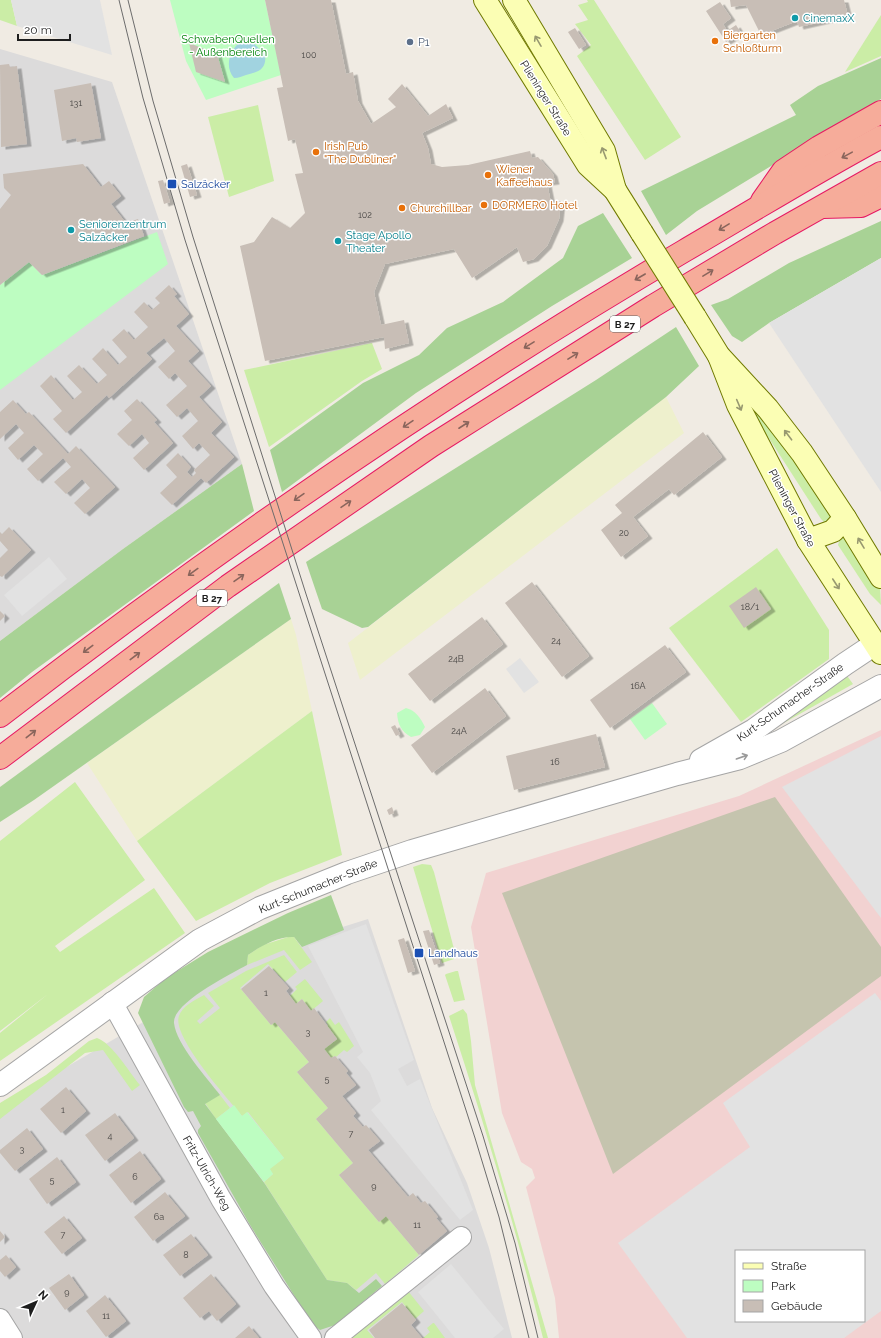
<svg xmlns="http://www.w3.org/2000/svg" width="881" height="1338" viewBox="0 0 881 1338" font-family="Raleway,sans-serif">
	<defs>
		<filter id="shadow"><feDropShadow dx="4.5" dy="2.5" stdDeviation="0" flood-color="#0004"/></filter>
	</defs>
	<rect width="100%" height="100%" fill="#f0ebe3"/>
	<g fill="#dcdbdb">
		<path d="M0,49L112,82L242,464L123,549L0,641Z"/>
		<path d="M368,919L432,1108L467,1183L489,1248L512,1338H0V1110L46,1079L263,952Z"/>
	</g>
	<path fill="#f2d2d1" fill-rule="evenodd" d="M881,730V1338H559L555,1298L526,1187L535,1178L532,1169L521,1162L502,1113L471,927L486,873L739,796ZM736,1251H864V1321H736Z"/>
	<path fill="#c5c4ae" d="M775,797L881,947V976L613,1174L502,893Z"/>
	<g fill="#eef0cd">
		<path d="M666,397L684,433L360,680L348,643Z"/>
		<path d="M291,619L296,635L312,711L137,841L87,763Z"/>
	</g>
	<g fill="#cbeda6">
		<path d="M0,0H11L17,26L0,20Z"/>
		<path d="M587,0H594L681,137L645,160L577,56L591,45L575,24L588,20L578,5L588,2Z"/>
		<path d="M881,15V56L845,72Z"/>
		<path d="M258,105L274,181L229,197L208,117Z"/>
		<path d="M372,343L382,369L362,381L269,447L244,370Z"/>
		<path d="M748,402L762,414L833,515L829,521L824,522L821,519L763,429Z"/>
		<path d="M844,536L880,586L881,605L870,594L838,545L840,538Z"/>
		<path d="M777,548L829,630V659L741,722L669,628Z"/>
		<path d="M845,673L853,684L766,733Z"/>
		<path d="M312,711L342,855L270,883L196,921L137,841Z"/>
		<path d="M75,782L145,880L55,946L60,952L154,888L185,933L0,1061V1033L48,994L0,1031V841Z"/>
		<path d="M422,864L431,865L434,872L454,949V959L442,963L413,867Z"/>
		<path d="M288,937H294L312,962L300,970L284,950L247,965L248,955L263,945Z"/>
		<path d="M284,955L297,972L285,982L268,964L240,988L271,1025L275,1022L309,1062L297,1072L328,1108L316,1119L353,1163L339,1175L379,1222L386,1216L419,1255L385,1284L376,1273L356,1290L347,1283L327,1280L264,1182L273,1174L269,1169L284,1158L248,1112L242,1116C229,1100 171,1036 179,1016C182,1006 195,1000 204,995L214,1006L197,1021L200,1024L220,1008L208,993L246,971Z"/>
		<path d="M456,971H458L465,1000L454,1002L445,975L446,974Z"/>
		<path d="M305,979L323,1001L311,1011L302,999L296,1004L290,996L297,989L295,987Z"/>
		<path d="M463,1009L467,1014L471,1041L475,1085L548,1338H543C516,1229 484,1123 449,1016Z"/>
		<path d="M330,1018L335,1025L339,1022L354,1046L347,1052L344,1050L336,1057L335,1056L331,1058L324,1049L337,1039L327,1026L328,1025L326,1022Z"/>
		<path d="M97,1038C112,1043 129,1072 140,1085L132,1091L103,1050L85,1053L0,1119V1103L46,1075L89,1041Z"/>
		<path d="M220,1095L230,1108L216,1119L205,1103Z"/>
		<path d="M408,1291L424,1311L415,1319L402,1302L367,1330L374,1338H350Z"/>
		<path d="M433,1323H434L445,1338H423L430,1332L427,1328Z"/>
	</g>
	<g fill="#a8d295">
		<path d="M881,58V99L697,211L666,235L641,191L796,115L790,105L818,86Z"/>
		<path d="M603,213L632,258L552,306L416,393L282,492L270,450L363,383L419,355L447,328L503,302L563,258L578,226Z"/>
		<path d="M881,221V258L769,323L742,342L732,336L711,305L728,299L789,263Z"/>
		<path d="M676,327L699,366L666,397L368,627L362,628L322,609L306,562L596,380Z"/>
		<path d="M242,464L254,511L32,672L0,698V641L123,549Z"/>
		<path d="M279,583L291,619L34,800L0,822V787Z"/>
		<path d="M331,895L344,930L302,947L294,937C278,936 261,946 248,955L247,965C231,974 172,1003 174,1023C176,1044 207,1078 220,1095L205,1104L265,1184L327,1280L347,1283L359,1293L376,1279L382,1286L335,1325L320,1330L312,1324L250,1225L198,1133V1130L201,1126L193,1111L188,1112L184,1107L138,1013L144,997L166,978L208,952L288,913Z"/>
	</g>
	<g fill="#bdfdc1">
		<path d="M170,0H265L281,75L206,100L186,61Z"/>
		<path d="M157,232L168,264L0,390V285L29,262L42,275Z"/>
		<path d="M652,703L667,724L645,740L630,719Z"/>
		<path d="M406,708C416,711 420,717 425,727L420,735L411,737C401,731 398,725 397,713Z"/>
		<path d="M234,1105L242,1116L247,1112L284,1158L270,1169L273,1174L264,1182L216,1119Z"/>
	</g>
	<g fill="#e2e2e2" fill-rule="evenodd">
		<path d="M11,0H100L112,55L17,26Z"/>
		<path d="M881,258V492L769,323Z"/>
		<path d="M49,557L67,579L22,616L4,595Z"/>
		<path d="M520,658L539,682L524,693L506,669Z"/>
		<path d="M881,736V918L782,787Z"/>
		<path d="M366,924L414,1060L398,1069L407,1086L420,1079L473,1210L460,1220L371,1110L381,1101L370,1073L357,1057L363,1052L308,946Z"/>
		<path d="M875,993L881,1001V1311L844,1338H687L618,1243L750,1147L723,1103ZM736,1251H864V1321H736Z"/>
		<path d="M451,1264L504,1329L493,1338H455L418,1292Z"/>
	</g>
	<path fill="#a1d3e0" d="M245,39L250,40L265,54C267,69 259,72 246,75C242,76 239,78 234,78C223,65 231,46 245,39Z"/>
	<g fill="#c8beb6" filter="url(#shadow)">
		<path d="M265,0H331L346,74L353,72L358,101L371,124L396,107L388,99L402,84L428,116L446,104L453,118L422,133L428,148L431,164L442,167L468,165L530,151L532,158L538,157L553,174L555,182L547,183L551,203L561,201L559,219L547,246L534,259L523,262L517,247L472,278L454,249L385,264L374,292L381,325L404,320L409,343L385,349L384,337L265,361L240,246L254,242L272,217L290,228L305,213L295,174L303,173L295,139L288,141L279,98L277,88L283,87Z"/>
		<path d="M730,0H844L848,16L799,27L797,21L761,35L746,5L731,7Z"/>
		<path d="M720,2L731,18L723,24L727,31L736,25L741,33L726,42L706,11Z"/>
		<path d="M575,28L586,45L579,49L568,32Z"/>
		<path d="M189,43L217,54L225,82L196,72Z"/>
		<path d="M9,64L10,67L17,66L27,144L1,147L0,65Z"/>
		<path d="M91,83L101,138L77,142L76,138L62,141L54,90Z"/>
		<path d="M83,164L101,187L109,181L121,196L111,204L126,223L138,219L144,236L42,275L29,262L0,285V209L11,195L4,188L3,174Z"/>
		<path d="M187,164L197,195L190,197L181,166Z"/>
		<path d="M163,180L170,202L164,204L158,181Z"/>
		<path d="M169,285L177,294L174,296L189,314L176,326L199,351L188,361L211,386L199,397L222,422L211,433L234,457L206,483L201,478L172,505L160,493L177,477L166,465L178,453L191,467L187,472L192,477L196,473L194,470L210,455L199,443L193,449L182,436L198,421L187,408L177,417L166,405L187,386L175,373L169,379L158,367L175,351L164,338L146,353L152,359L109,398L107,395L66,433L53,419L62,411L40,386L51,375L73,400L82,392L67,376L79,365L97,384L107,375L92,359L103,348L118,365L127,357L112,340L124,329L134,340L148,327L134,312L144,302L152,310L160,303L155,298Z"/>
		<path d="M137,399L157,420L154,422L173,443L144,470L133,458L149,443L142,434L129,446L117,434L132,420L124,411Z"/>
		<path d="M13,400L26,414L29,412L68,454L76,446L115,487L85,514L74,503L90,488L82,479L66,494L54,482L71,467L63,458L38,481L27,469L43,454L34,445L18,460L8,448L24,433L16,424L0,439V412Z"/>
		<path d="M703,432L722,457L674,495L669,489L633,517L648,536L621,557L601,530L622,513L615,505Z"/>
		<path d="M9,527L31,550L2,577L0,576V558L8,550L0,541V532L2,534Z"/>
		<path d="M532,582L589,656L562,677L505,603Z"/>
		<path d="M756,587L771,609L744,628L729,606Z"/>
		<path d="M0,611L5,616L0,621Z"/>
		<path d="M482,617L503,644L430,701L408,674Z"/>
		<path d="M665,645L686,672L610,728L590,700Z"/>
		<path d="M485,688L506,716L432,773L411,745Z"/>
		<path d="M395,725L400,734L396,736L391,727Z"/>
		<path d="M596,734L605,767L514,790L506,756Z"/>
		<path d="M392,807L394,813L389,815L387,810Z"/>
		<path d="M429,930L440,963L434,965L423,931Z"/>
		<path d="M404,938L415,971L408,973L398,940Z"/>
		<path d="M269,966L289,988L286,991L296,1004L302,999L311,1011L314,1008L337,1039L324,1049L331,1058L335,1056L336,1057L348,1071L346,1073L356,1085L342,1096L356,1113L353,1116L363,1127L366,1125L380,1141L368,1150L408,1197L413,1193L421,1203L425,1201L438,1217L436,1218L447,1231L419,1255L386,1216L379,1222L339,1175L353,1163L316,1119L328,1108L297,1072L309,1062L275,1022L271,1025L241,989Z"/>
		<path d="M66,1087L86,1111L61,1133L40,1109Z"/>
		<path d="M115,1113L134,1138L105,1161L85,1135Z"/>
		<path d="M27,1128L43,1149L15,1171L0,1153V1150Z"/>
		<path d="M140,1151L161,1179L131,1203L109,1175Z"/>
		<path d="M57,1157L76,1182L47,1204L29,1179Z"/>
		<path d="M165,1192L185,1216L153,1241L134,1217Z"/>
		<path d="M64,1216L82,1238L62,1254L44,1232Z"/>
		<path d="M0,1231L5,1237L0,1242Z"/>
		<path d="M191,1234L208,1255L180,1276L163,1255Z"/>
		<path d="M6,1255L16,1267L5,1277L0,1271V1260Z"/>
		<path d="M69,1274L84,1295L65,1310L49,1288Z"/>
		<path d="M211,1274L236,1304L217,1321L209,1311L200,1318L183,1298Z"/>
		<path d="M105,1295L126,1321L106,1337L86,1311Z"/>
		<path d="M402,1303L416,1320L411,1325L422,1338H375L369,1330Z"/>
		<path d="M249,1326L259,1338H235Z"/>
	</g>
	<g fill="none" stroke-linecap="round" stroke-linejoin="round">
		<g stroke="#a5a5a5" stroke-width="22">
			<g id="minor">
				<path d="M112,1002L221,1199L274,1286L311,1338"/>
				<path d="M0,1319L12,1338"/>
				<path d="M335,1338L461,1237"/>
			</g>
		</g>
		<g stroke="#a5a5a5" stroke-width="24">
			<g id="tertiary">
				<path d="M701,760L754,730L845,664L875,644"/>
				<path d="M0,1085L200,940L260,908L347,873L412,851L677,774L740,758L781,741L881,686"/>
			</g>
		</g>
		<g stroke="#707a00" stroke-width="24">
			<g id="secondary">
				<path d="M485,0L588,165L615,190L642,233"/>
				<path d="M514,0L604,151L615,190"/>
				<path d="M695,317L719,356L768,409L802,453L845,518L881,577"/>
				<path d="M719,356L738,405L808,540L881,653"/>
				<path d="M808,540L833,531L845,518"/>
			</g>
		</g>
		<g stroke="#e61963" stroke-width="24">
			<g id="trunk">
				<path d="M762,201L783,171L819,147L881,112"/>
				<path d="M823,207L861,206L881,196"/>
				<path d="M0,716C218,548 446,391 684,251C749,213 814,173 881,137"/>
				<path d="M0,758L228,586L431,446L653,306L775,233L881,173"/>
			</g>
		</g>
		<use href="#minor" stroke="#fff" stroke-width="20"/>
		<use href="#tertiary" stroke="#fff" stroke-width="22"/>
		<use href="#secondary" stroke="#fbfeb4" stroke-width="22"/>
		<use href="#trunk" stroke="#f6ac9a" stroke-width="22"/>
		<g stroke="#6c6c6c" stroke-width="1">
			<path d="M119,0L143,98L185,240L475,1138L499,1217L529,1338"/>
			<path d="M128,0L153,101L193,237L306,594L483,1136L515,1243L538,1338"/>
		</g>
		<g stroke="#707a00" stroke-width="24" stroke-linecap="butt">
			<path id="secondary-bridge" d="M642,233L695,317"/>
		</g>
		<use href="#secondary-bridge" stroke="#fbfeb4" stroke-width="22"/>
	</g>
	<defs><path id="oneway-shaft" d="M-6 0H5M1.5-3L5.5 0L1.5 3" fill="none" stroke-width="1.6" stroke-linecap="round" stroke-linejoin="round"/></defs>
	<g stroke="#989970">
		<use href="#oneway-shaft" transform="translate(538 41) rotate(-120)"/>
		<use href="#oneway-shaft" transform="translate(604 153) rotate(-111)"/>
		<use href="#oneway-shaft" transform="translate(739 405) rotate(67)"/>
		<use href="#oneway-shaft" transform="translate(788 435) rotate(-127)"/>
		<use href="#oneway-shaft" transform="translate(861 543) rotate(-121)"/>
		<use href="#oneway-shaft" transform="translate(836 584) rotate(57)"/>
	</g>
	<g stroke="#8a655c">
		<use href="#oneway-shaft" transform="translate(847 155) rotate(151)"/>
		<use href="#oneway-shaft" transform="translate(724 227) rotate(149)"/>
		<use href="#oneway-shaft" transform="translate(708 273) rotate(-31)"/>
		<use href="#oneway-shaft" transform="translate(640 277) rotate(150)"/>
		<use href="#oneway-shaft" transform="translate(529 345) rotate(148)"/>
		<use href="#oneway-shaft" transform="translate(573 356) rotate(-32)"/>
		<use href="#oneway-shaft" transform="translate(408 424) rotate(146)"/>
		<use href="#oneway-shaft" transform="translate(464 425) rotate(-33)"/>
		<use href="#oneway-shaft" transform="translate(299 497) rotate(145)"/>
		<use href="#oneway-shaft" transform="translate(346 504) rotate(-34)"/>
		<use href="#oneway-shaft" transform="translate(193 572) rotate(144)"/>
		<use href="#oneway-shaft" transform="translate(239 578) rotate(-35)"/>
		<use href="#oneway-shaft" transform="translate(88 649) rotate(143)"/>
		<use href="#oneway-shaft" transform="translate(135 656) rotate(-37)"/>
		<use href="#oneway-shaft" transform="translate(31 734) rotate(-38)"/>
	</g>
	<use stroke="#9a9a9a" href="#oneway-shaft" transform="translate(742 757) rotate(-19)"/>
	<g fill="#0f9aa8" stroke="#fff" stroke-width="1.5">
		<circle cx="795" cy="18" r="4"/>
		<circle cx="71" cy="230" r="4"/>
		<circle cx="338" cy="241" r="4"/>
	</g>
	<g fill="#e8710a" stroke="#fff" stroke-width="1.5">
		<circle cx="715" cy="41" r="4"/>
		<circle cx="316" cy="152" r="4"/>
		<circle cx="488" cy="175" r="4"/>
		<circle cx="484" cy="205" r="4"/>
		<circle cx="402" cy="208" r="4"/>
	</g>
	<circle fill="#5c6f8a" stroke="#fff" stroke-width="1.5" cx="410" cy="42" r="4"/>
	<g fill="#1a4fb4" stroke="#fff" stroke-width="1.5">
		<rect x="167" y="179" width="10" height="10" rx="2"/>
		<rect x="414" y="948" width="10" height="10" rx="2"/>
	</g>
	<g text-anchor="middle" stroke-width="3" stroke-linejoin="round" paint-order="stroke">
		<g font-size="9" fill="#484644">
			<text x="309" y="58">100</text>
			<text x="76" y="106">131</text>
			<text x="365" y="218">102</text>
			<text x="624" y="536">20</text>
			<text x="750" y="610">18/1</text>
			<text x="556" y="644">24</text>
			<text x="456" y="662">24B</text>
			<text x="638" y="689">16A</text>
			<text x="459" y="734">24A</text>
			<text x="555" y="765">16</text>
			<text x="266" y="996">1</text>
			<text x="308" y="1035">3</text>
			<text x="327" y="1082">5</text>
			<text x="63" y="1113">1</text>
			<text x="351" y="1137">7</text>
			<text x="110" y="1139">4</text>
			<text x="22" y="1152">3</text>
			<text x="135" y="1180">6</text>
			<text x="52" y="1183">5</text>
			<text x="374" y="1189">9</text>
			<text x="159" y="1220">6a</text>
			<text x="417" y="1228">11</text>
			<text x="63" y="1238">7</text>
			<text x="186" y="1258">8</text>
			<text x="67" y="1295">9</text>
			<text x="106" y="1319">11</text>
		</g>
		<g fill="#fff" stroke="#626262" stroke-width="1">
			<rect x="610" y="316" width="30" height="16" rx="3"/>
			<rect x="197" y="590" width="30" height="16" rx="3"/>
		</g>
		<g font-size="10" font-weight="bold" fill="#1e1e1e">
			<text x="625" y="328">B 27</text>
			<text x="212" y="602">B 27</text>
		</g>
		<g font-size="11" fill="#0d838f" stroke="#fff" text-anchor="start">
			<text x="803" y="22">CinemaxX</text>
			<text x="79" y="228">Seniorenzentrum<tspan x="79" dy="13">Salzäcker</tspan></text>
			<text x="346" y="239">Stage Apollo<tspan x="346" dy="13">Theater</tspan></text>
		</g>
		<g font-size="11" fill="#c56008" stroke="#fff" text-anchor="start">
			<text x="723" y="39">Biergarten<tspan x="723" dy="13">Schloßturm</tspan></text>
			<text x="324" y="150">Irish Pub<tspan x="324" dy="13">"The Dubliner"</tspan></text>
			<text x="496" y="173">Wiener<tspan x="496" dy="13">Kaffeehaus</tspan></text>
			<text x="492" y="209">DORMERO Hotel</text>
			<text x="410" y="212">Churchillbar</text>
		</g>
		<g font-size="11" fill="#04840c" stroke="#fff">
			<text x="228" y="43">SchwabenQuellen<tspan x="228" dy="13">- Außenbereich</tspan></text>
		</g>
		<g font-size="11" fill="#4e5e75" stroke="#fff" text-anchor="start">
			<text x="418" y="46">P1</text>
		</g>
		<g font-size="11" fill="#1e1e1e" stroke="#fff">
			<text transform="translate(546 98) rotate(58)" y="4">Plieninger Straße</text>
			<text transform="translate(792 508) rotate(62)" y="4">Plieninger Straße</text>
			<text transform="translate(790 702) rotate(-35)" y="4">Kurt-Schumacher-Straße</text>
			<text transform="translate(318 886) rotate(-22)" y="4">Kurt-Schumacher-Straße</text>
			<text transform="translate(207 1173) rotate(60)" y="4">Fritz-Ulrich-Weg</text>
		</g>
		<g font-size="11" fill="#164399" stroke="#fff" text-anchor="start">
			<text x="181" y="188">Salzäcker</text>
			<text x="428" y="957">Landhaus</text>
		</g>
	</g>
	<rect x="735" y="1250" width="130" height="72" fill="#ffffff" stroke="#a5a5a5"/>
	<rect x="743" y="1263" width="20" height="6" fill="#fbfeb4" stroke="#a5a5a5"/>
	<text x="771" y="1270" font-size="12" fill="#1e1e1e">Straße</text>
	<rect x="743" y="1280" width="20" height="12" fill="#bdfdc1" stroke="#a5a5a5"/>
	<text x="771" y="1290" font-size="12" fill="#1e1e1e">Park</text>
	<rect x="743" y="1300" width="20" height="12" fill="#c8beb6" stroke="#a5a5a5"/>
	<text x="771" y="1310" font-size="12" fill="#1e1e1e">Gebäude</text>
	<g transform="translate(36 1302) rotate(46)" stroke="#ffffff" stroke-width="3" paint-order="stroke">
	<path d="M0-3L7 15L0 10L-7 15Z" fill="#1e1e1e"/>
	<text y="-6" font-size="11" font-weight="bold" text-anchor="middle" fill="#1e1e1e">N</text>
	</g>
	<path d="M18 34v6h52v-6" fill="none" stroke="#1e1e1e" stroke-width="2"/>
	<text x="24" y="34" font-size="12" fill="#1e1e1e" stroke="#ffffff" stroke-width="3" paint-order="stroke">20 m</text>
</svg>
